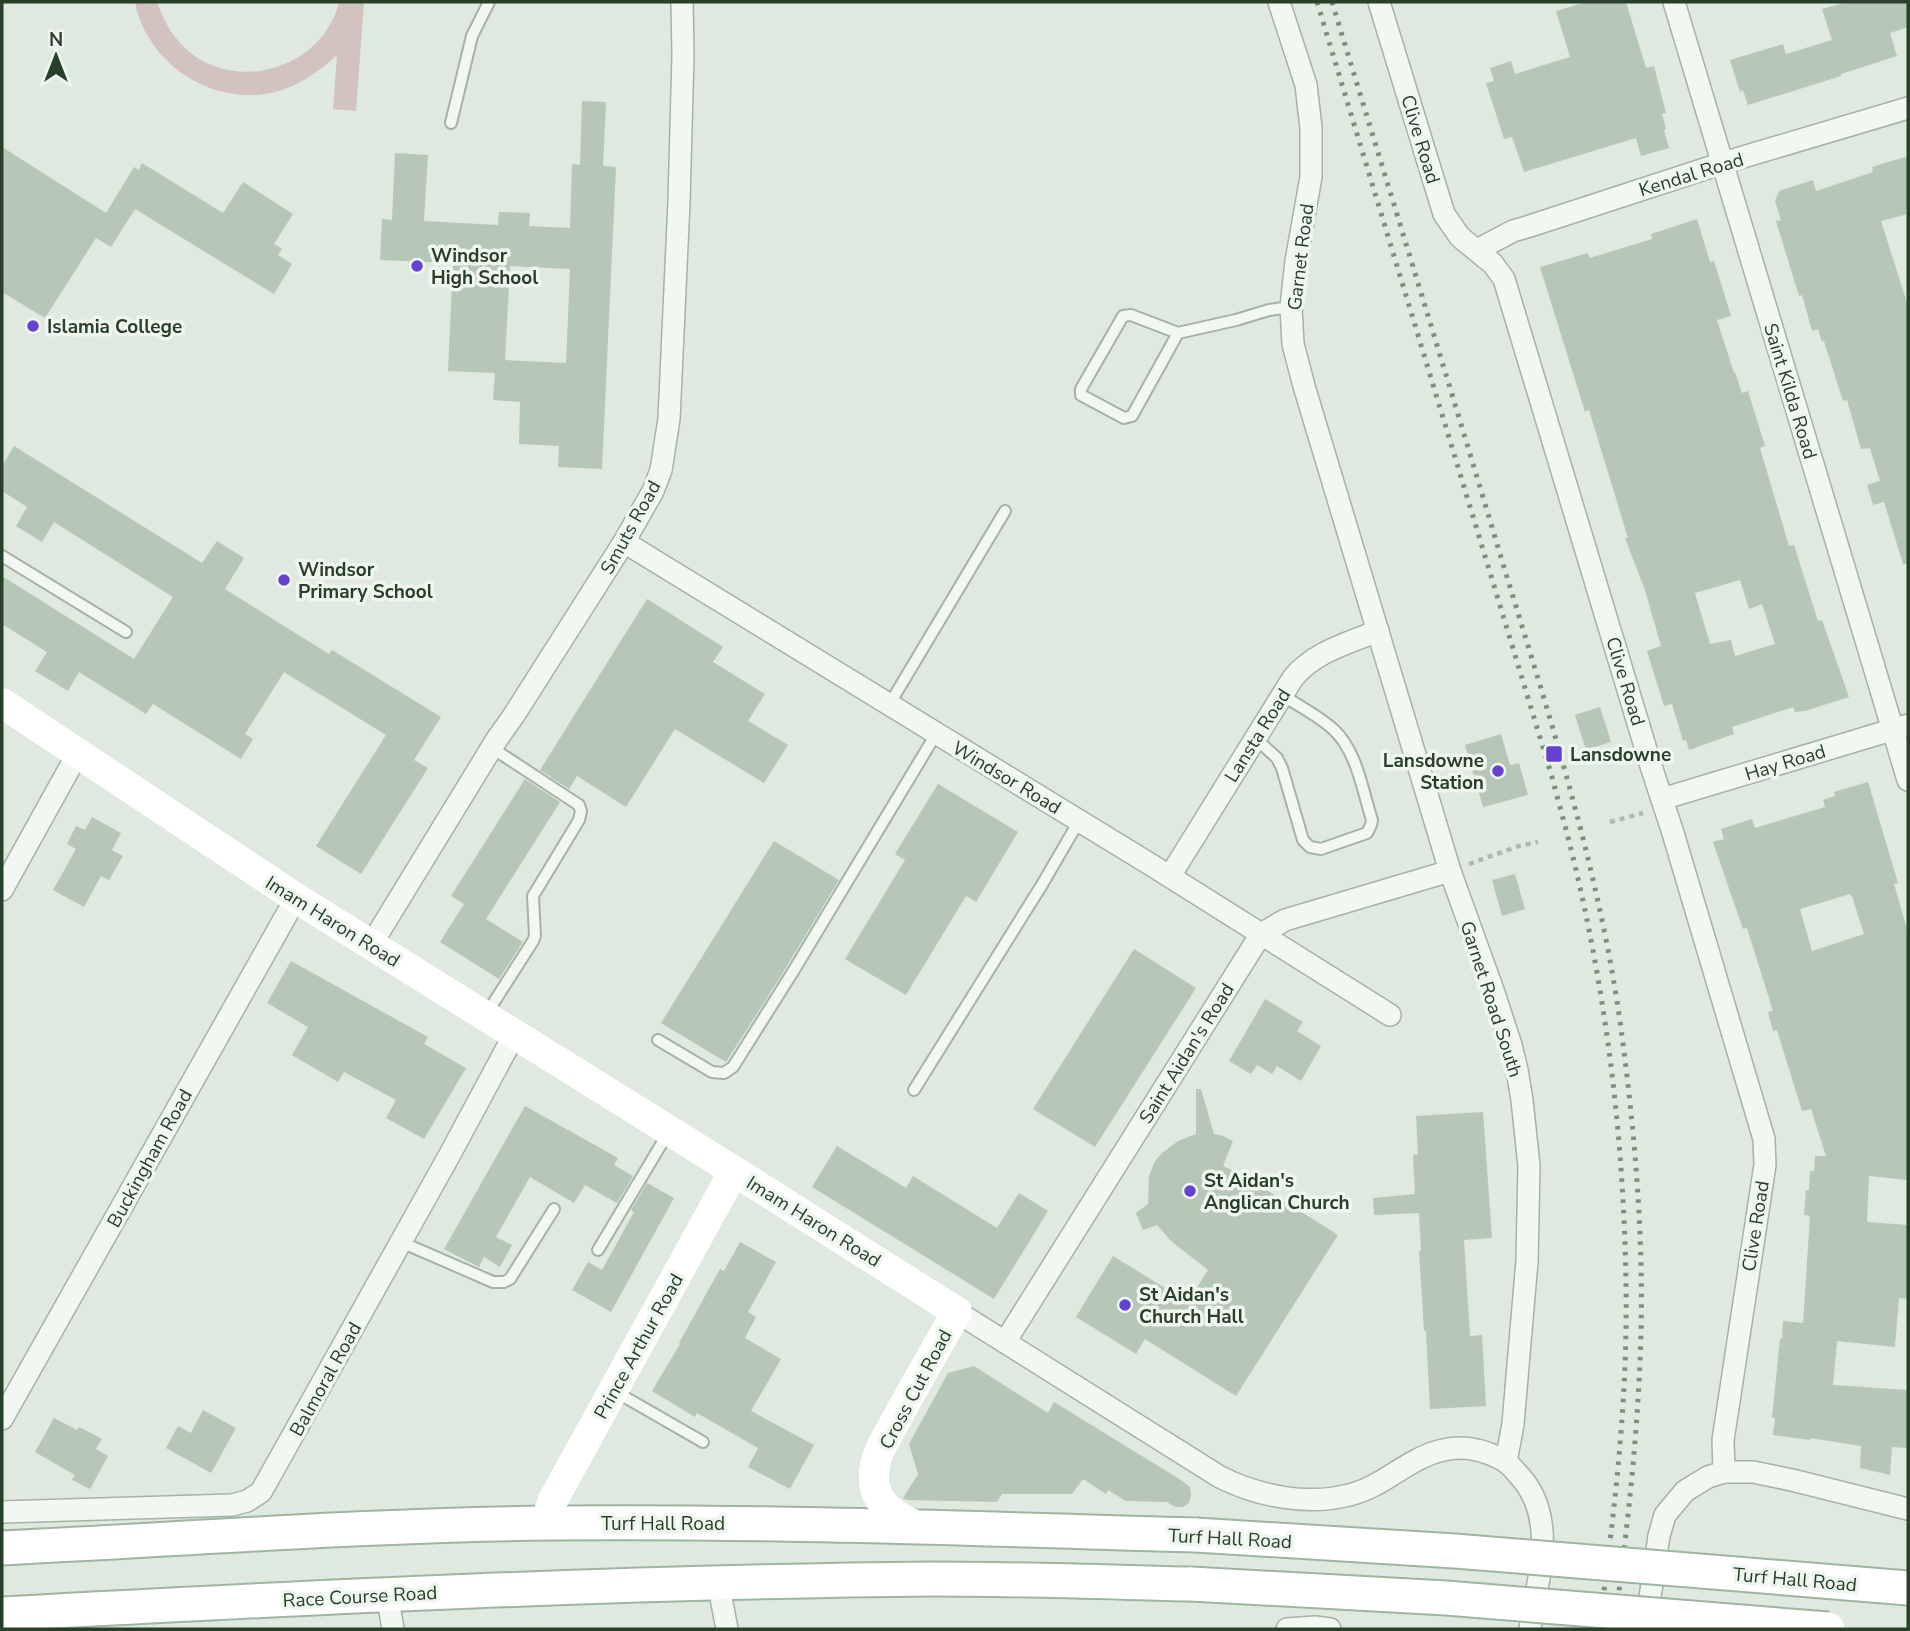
<svg xmlns="http://www.w3.org/2000/svg" width="1910" height="1631" viewBox="0 0 1910 1631" font-family="'Nunito Sans',sans-serif">
	<rect width="100%" height="100%" fill="#dfe9df"/>
	<path fill="#d3c3c0" d="M135,2H157C163,18 169,31 181,44C230,96 322,71 339,2H364L356,111L333,109L337,55C322,69 307,80 288,88C223,113 148,69 135,2Z"/>
	<g fill="#b6c6b7" fill-rule="evenodd">
		<path d="M1586,2H1626L1646,68L1654,66L1666,113L1662,114L1666,129L1664,130L1669,148L1641,156L1636,138L1524,172L1512,137L1504,139L1486,83L1494,81L1490,68L1511,61L1515,74L1570,57L1556,11Z"/>
		<path d="M1847,2H1908V27L1890,33L1897,56L1841,74V76L1748,105L1743,90L1740,92L1730,60L1783,44L1786,54L1832,40L1822,9Z"/>
		<path d="M582,101L606,102L603,166L616,167L602,469L558,467L559,446L519,444L520,402L493,400L495,373L448,371L453,263L380,260L382,219L392,220L395,153L428,155L424,221L498,225L499,212L530,213L529,226L570,228L572,164L580,165ZM510,266L570,269L566,363L505,360Z"/>
		<path d="M2,147L106,213L134,167L139,170L142,163L223,213L243,182L293,214L274,244L282,249L278,255L292,264L274,294L135,209L111,247L96,238L45,318L2,292Z"/>
		<path d="M1908,156V214L1881,221L1908,306V564H1903L1884,502L1873,505L1867,485L1880,481L1870,448L1861,449L1847,400L1843,401L1824,341L1822,342L1818,329L1812,331L1802,295L1799,296L1776,221L1781,220L1775,201L1779,191L1813,180L1816,191L1873,172L1872,167Z"/>
		<path d="M1697,219L1710,262L1714,261L1731,316L1717,320L1734,373L1735,372L1742,393L1748,391L1765,446L1760,448L1789,546L1794,545L1818,621L1822,620L1849,697L1805,711L1795,712L1793,707L1732,727L1734,734L1689,750L1686,740L1683,741L1672,704L1664,706L1647,651L1661,646L1645,590L1625,538H1628L1589,410L1585,412L1540,267L1588,253L1590,258L1652,239L1651,234ZM1740,580L1749,609L1762,604L1775,644L1735,656L1731,640L1710,644L1695,593Z"/>
		<path d="M14,446L202,563L217,541L244,558L225,589L329,654L332,650L441,717L414,760L428,768L361,874L316,846L386,735L284,672L245,734L253,739L241,759L153,704L146,714L79,672L68,691L35,671L47,652L2,624V576L134,659L173,597L54,522L42,542L16,526L27,507L2,491V466Z"/>
		<path d="M647,599L723,647L713,662L765,694L748,721L788,745L764,783L675,729L626,807L577,776L569,789L540,770Z"/>
		<path d="M1600,707L1611,742L1586,750L1575,715Z"/>
		<path d="M1501,734L1510,765L1519,763L1528,795L1483,807L1465,745Z"/>
		<path d="M525,779L560,802L486,919L523,942L499,979L440,942L464,904L451,896Z"/>
		<path d="M1868,782L1898,883L1894,884L1908,932V1180L1869,1176L1867,1222L1908,1225V1299L1899,1298L1895,1347L1837,1341L1833,1385L1908,1390V1448L1892,1447L1890,1475L1860,1468L1861,1446L1810,1438V1440L1773,1435L1775,1418H1772L1780,1339H1782L1783,1321L1803,1323L1810,1216L1804,1215L1806,1190H1809L1810,1171H1814L1815,1156H1826L1811,1109L1802,1111L1777,1030L1773,1031L1768,1012L1773,1011L1747,928L1743,929L1713,842L1724,839L1721,829L1752,819L1755,828L1825,807L1823,800L1835,796L1834,792ZM1850,894L1851,897L1852,896L1864,934L1812,951L1800,909Z"/>
		<path d="M938,784L1018,832L976,902L966,896L906,995L845,959L905,860L895,854Z"/>
		<path d="M92,817L121,833L112,850L123,856L109,880L101,876L84,907L53,890L76,849L67,844L76,826L85,830Z"/>
		<path d="M774,841L839,880L779,979L726,1062L661,1023Z"/>
		<path d="M1515,874L1525,909L1502,916L1492,880Z"/>
		<path d="M1134,949L1196,988L1095,1147L1033,1109Z"/>
		<path d="M291,961L428,1037L424,1044L466,1068L424,1139L386,1118L396,1100L344,1072L338,1082L292,1055L308,1027L267,1003Z"/>
		<path d="M1265,999L1303,1022L1297,1031L1321,1046L1301,1081L1277,1066L1272,1074L1257,1065L1251,1074L1229,1061Z"/>
		<path d="M1196,1089H1201L1214,1134L1223,1136L1233,1141L1223,1166L1243,1175L1338,1235L1236,1396L1145,1339L1136,1354L1076,1317L1113,1256L1188,1302L1208,1270L1171,1241L1157,1225L1143,1230L1136,1213L1148,1204L1149,1176L1155,1161L1162,1153L1178,1141L1196,1134Z"/>
		<path d="M525,1106L618,1158L614,1165L633,1176L617,1203L585,1185L574,1203L530,1177L496,1237L512,1245L500,1267L484,1257L479,1267L444,1249Z"/>
		<path d="M1483,1112L1492,1238L1464,1240L1470,1336L1482,1335L1486,1406L1430,1409L1426,1331H1424L1419,1251H1421L1419,1213L1374,1215L1373,1198L1415,1194L1413,1155L1418,1154L1416,1116Z"/>
		<path d="M837,1146L906,1188L913,1176L997,1228L1019,1193L1048,1211L994,1299L812,1187Z"/>
		<path d="M647,1183L674,1198L611,1312L572,1290L588,1262L602,1270L634,1212L631,1210Z"/>
		<path d="M740,1242L776,1262L748,1312L756,1317L745,1338L781,1359L751,1411L814,1445L790,1489L748,1467L758,1448L697,1413L695,1417L652,1391L680,1344L679,1343L720,1269L724,1271Z"/>
		<path d="M974,1366L1048,1413L1054,1402L1181,1480L1190,1487L1191,1495L1189,1503L1183,1507H1175L1167,1502L1126,1501L1108,1490L1106,1494L1083,1479L1072,1494H1002L997,1502L906,1500L903,1498L918,1474L909,1444L948,1373Z"/>
		<path d="M203,1410L236,1428L211,1473L166,1448L178,1426L191,1433Z"/>
		<path d="M54,1418L77,1430L79,1427L102,1439L96,1449L108,1456L90,1489L72,1480L75,1475L35,1452Z"/>
	</g>
	<g fill="none" stroke-linecap="round" stroke-linejoin="round">
		<g stroke="#a4b3a5" stroke-width="14">
			<g id="lane">
				<path d="M451,123L472,36L489,2"/>
				<path d="M1178,333L1132,416L1124,418L1081,395V389L1123,316L1131,315L1178,333L1236,320L1269,310L1291,307"/>
				<path d="M2,556L126,632"/>
				<path d="M889,705L1005,511"/>
				<path d="M1255,738L1277,758L1282,768L1303,840L1310,847L1321,849L1367,833L1371,825L1372,820C1362,789 1357,751 1333,729C1319,716 1299,706 1282,695"/>
				<path d="M487,1013L533,941L535,936L533,896L579,820L581,811L579,805L492,748"/>
				<path d="M658,1040L712,1072L724,1073L733,1067L794,970L936,734"/>
				<path d="M914,1090L1043,883L1079,821"/>
				<path d="M401,1242L493,1282H504L510,1279L554,1209"/>
				<path d="M598,1250L668,1133"/>
				<path d="M616,1392L703,1442"/>
			</g>
		</g>
		<g stroke="#a4b3a5" stroke-width="24">
			<g id="street">
				<path d="M1279,2L1306,85L1311,128V177L1296,261L1291,307L1293,344L1304,386L1450,871L1493,990L1511,1045L1517,1070L1522,1100L1529,1166L1527,1261L1513,1424L1506,1462"/>
				<path d="M1379,2L1444,214L1460,237L1493,264L1504,279L1651,766L1673,833L1764,1139L1765,1165L1723,1440L1724,1472"/>
				<path d="M1674,2L1908,780"/>
				<path d="M1477,250L1513,231L1530,226L1723,163L1908,108"/>
				<path d="M624,542L1153,866L1390,1015"/>
				<path d="M1662,799L1908,725"/>
				<path d="M1170,876L1293,678C1314,652 1348,643 1378,631"/>
				<path d="M2,890L78,753"/>
				<path d="M371,945L497,739L514,715L624,542L653,491L661,470L669,419L679,202L683,55L682,2"/>
				<path d="M957,1312L1220,1477C1258,1496 1307,1506 1349,1495C1383,1487 1406,1460 1439,1451C1460,1445 1482,1449 1501,1459C1507,1462 1512,1467 1517,1473C1559,1516 1538,1576 1530,1629"/>
				<path d="M1005,1342L1261,934L1285,920L1450,871"/>
				<path d="M2,1419L296,898"/>
				<path d="M2,1512L232,1505L247,1501L261,1492L449,1156L514,1035"/>
				<path d="M718,1582L727,1629"/>
				<path d="M387,1594L393,1629"/>
				<path d="M1646,1624L1659,1536L1665,1515L1685,1491L1708,1477L1724,1472H1753L1792,1480L1908,1509"/>
				<path d="M1287,1629L1315,1627L1330,1629"/>
			</g>
		</g>
		<g stroke="#9eb59f" stroke-width="37">
			<g id="primary">
				<path d="M2,1548C186,1539 369,1525 553,1523C767,1521 982,1529 1196,1535"/>
				<path d="M2,1614C312,1597 623,1582 934,1579C1020,1579 1106,1582 1191,1584"/>
			</g>
		</g>
		<g stroke="#adb9ae" stroke-width="4.5" stroke-dasharray="5 5" stroke-linecap="butt">
			<path d="M1610,822L1643,813"/>
			<path d="M1469,864L1519,846L1538,842"/>
		</g>
		<use href="#lane" stroke="#f2f7f2" stroke-width="10"/>
		<use href="#street" stroke="#f2f7f2" stroke-width="21"/>
		<g stroke="#fff" stroke-width="30">
			<path d="M2,703L296,898L734,1171L957,1312C938,1345 919,1378 901,1411C891,1430 874,1453 874,1475C872,1504 898,1518 921,1528"/>
			<path d="M550,1523L549,1512L553,1500L734,1171"/>
		</g>
		<use href="#primary" stroke="#fff" stroke-width="33"/>
		<g stroke="#789379" stroke-width="5" stroke-dasharray="3.5 7" stroke-linecap="butt">
			<path d="M1317,2L1552,777C1560,808 1569,839 1576,870C1608,1006 1624,1146 1626,1285C1628,1401 1614,1515 1599,1629"/>
			<path d="M1332,2C1389,189 1447,376 1503,564C1550,718 1601,875 1622,1036C1636,1143 1645,1253 1640,1362C1636,1452 1626,1540 1614,1629"/>
		</g>
		<g stroke="#9eb59f" stroke-width="37" stroke-linecap="butt">
			<g id="primary-bridge">
				<path d="M1196,1535L1455,1551L1908,1588"/>
				<path d="M1191,1584L1446,1598L1828,1629"/>
			</g>
		</g>
		<use href="#primary-bridge" stroke="#fff" stroke-width="33"/>
	</g>
	<g fill="#6642d0" stroke="#eff6ef" stroke-width="2.5">
		<circle cx="417" cy="266" r="7"/>
		<circle cx="33" cy="326" r="7"/>
		<circle cx="284" cy="580" r="7"/>
		<rect x="1545" y="745" width="18" height="18" rx="3.5"/>
		<circle cx="1498" cy="771" r="7"/>
		<circle cx="1190" cy="1191" r="7"/>
		<circle cx="1125" cy="1305" r="7"/>
	</g>
	<g text-anchor="middle" stroke-width="7" stroke-linejoin="round" paint-order="stroke">
		<g font-size="19" fill="#284029" stroke="#eff6ef">
			<text transform="translate(1421 139) rotate(73)" y="7">Clive Road</text>
			<text transform="translate(1691 174) rotate(-17)" y="7">Kendal Road</text>
			<text transform="translate(1300 257) rotate(-83)" y="7">Garnet Road</text>
			<text transform="translate(1791 391) rotate(73)" y="7">Saint Kilda Road</text>
			<text transform="translate(630 527) rotate(-61)" y="7">Smuts Road</text>
			<text transform="translate(1626 681) rotate(73)" y="7">Clive Road</text>
			<text transform="translate(1257 735) rotate(-58)" y="7">Lansta Road</text>
			<text transform="translate(1785 762) rotate(-17)" y="7">Hay Road</text>
			<text transform="translate(1007 777) rotate(31)" y="7">Windsor Road</text>
			<text transform="translate(333 921) rotate(32)" y="7">Imam Haron Road</text>
			<text transform="translate(1492 999) rotate(72)" y="7">Garnet Road South</text>
			<text transform="translate(1186 1053) rotate(-58)" y="7">Saint Aidan's Road</text>
			<text transform="translate(149 1158) rotate(-61)" y="7">Buckingham Road</text>
			<text transform="translate(814 1221) rotate(32)" y="7">Imam Haron Road</text>
			<text transform="translate(1755 1226) rotate(-81)" y="7">Clive Road</text>
			<text transform="translate(638 1346) rotate(-61)" y="7">Prince Arthur Road</text>
			<text transform="translate(325 1379) rotate(-61)" y="7">Balmoral Road</text>
			<text transform="translate(915 1389) rotate(-62)" y="7">Cross Cut Road</text>
			<text x="663" y="1530">Turf Hall Road</text>
			<text transform="translate(1230 1538) rotate(3)" y="7">Turf Hall Road</text>
			<text transform="translate(1795 1579) rotate(5)" y="7">Turf Hall Road</text>
			<text transform="translate(360 1596) rotate(-3)" y="7">Race Course Road</text>
		</g>
		<g font-size="19" font-weight="bold" fill="#284029" stroke="#eff6ef" text-anchor="start">
			<text x="431" y="262">Windsor<tspan x="431" dy="22">High School</tspan></text>
			<text x="47" y="333">Islamia College</text>
			<text x="298" y="576">Windsor<tspan x="298" dy="22">Primary School</tspan></text>
			<text x="1570" y="761">Lansdowne</text>
			<text x="1484" y="767" text-anchor="end">Lansdowne<tspan x="1484" dy="22">Station</tspan></text>
			<text x="1204" y="1187">St Aidan's<tspan x="1204" dy="22">Anglican Church</tspan></text>
			<text x="1139" y="1301">St Aidan's<tspan x="1139" dy="22">Church Hall</tspan></text>
		</g>
	</g>
	<rect width="1910" height="1631" fill="none" stroke="#284029" stroke-width="7"/>
	<g transform="translate(56 56)" stroke="#eff6ef" stroke-width="5" paint-order="stroke">
	<path d="M0-5L12 26L0 18L-12 26Z" fill="#284029"/>
	<text y="-10" font-size="19" font-weight="bold" text-anchor="middle" fill="#284029">N</text>
	</g>
</svg>
